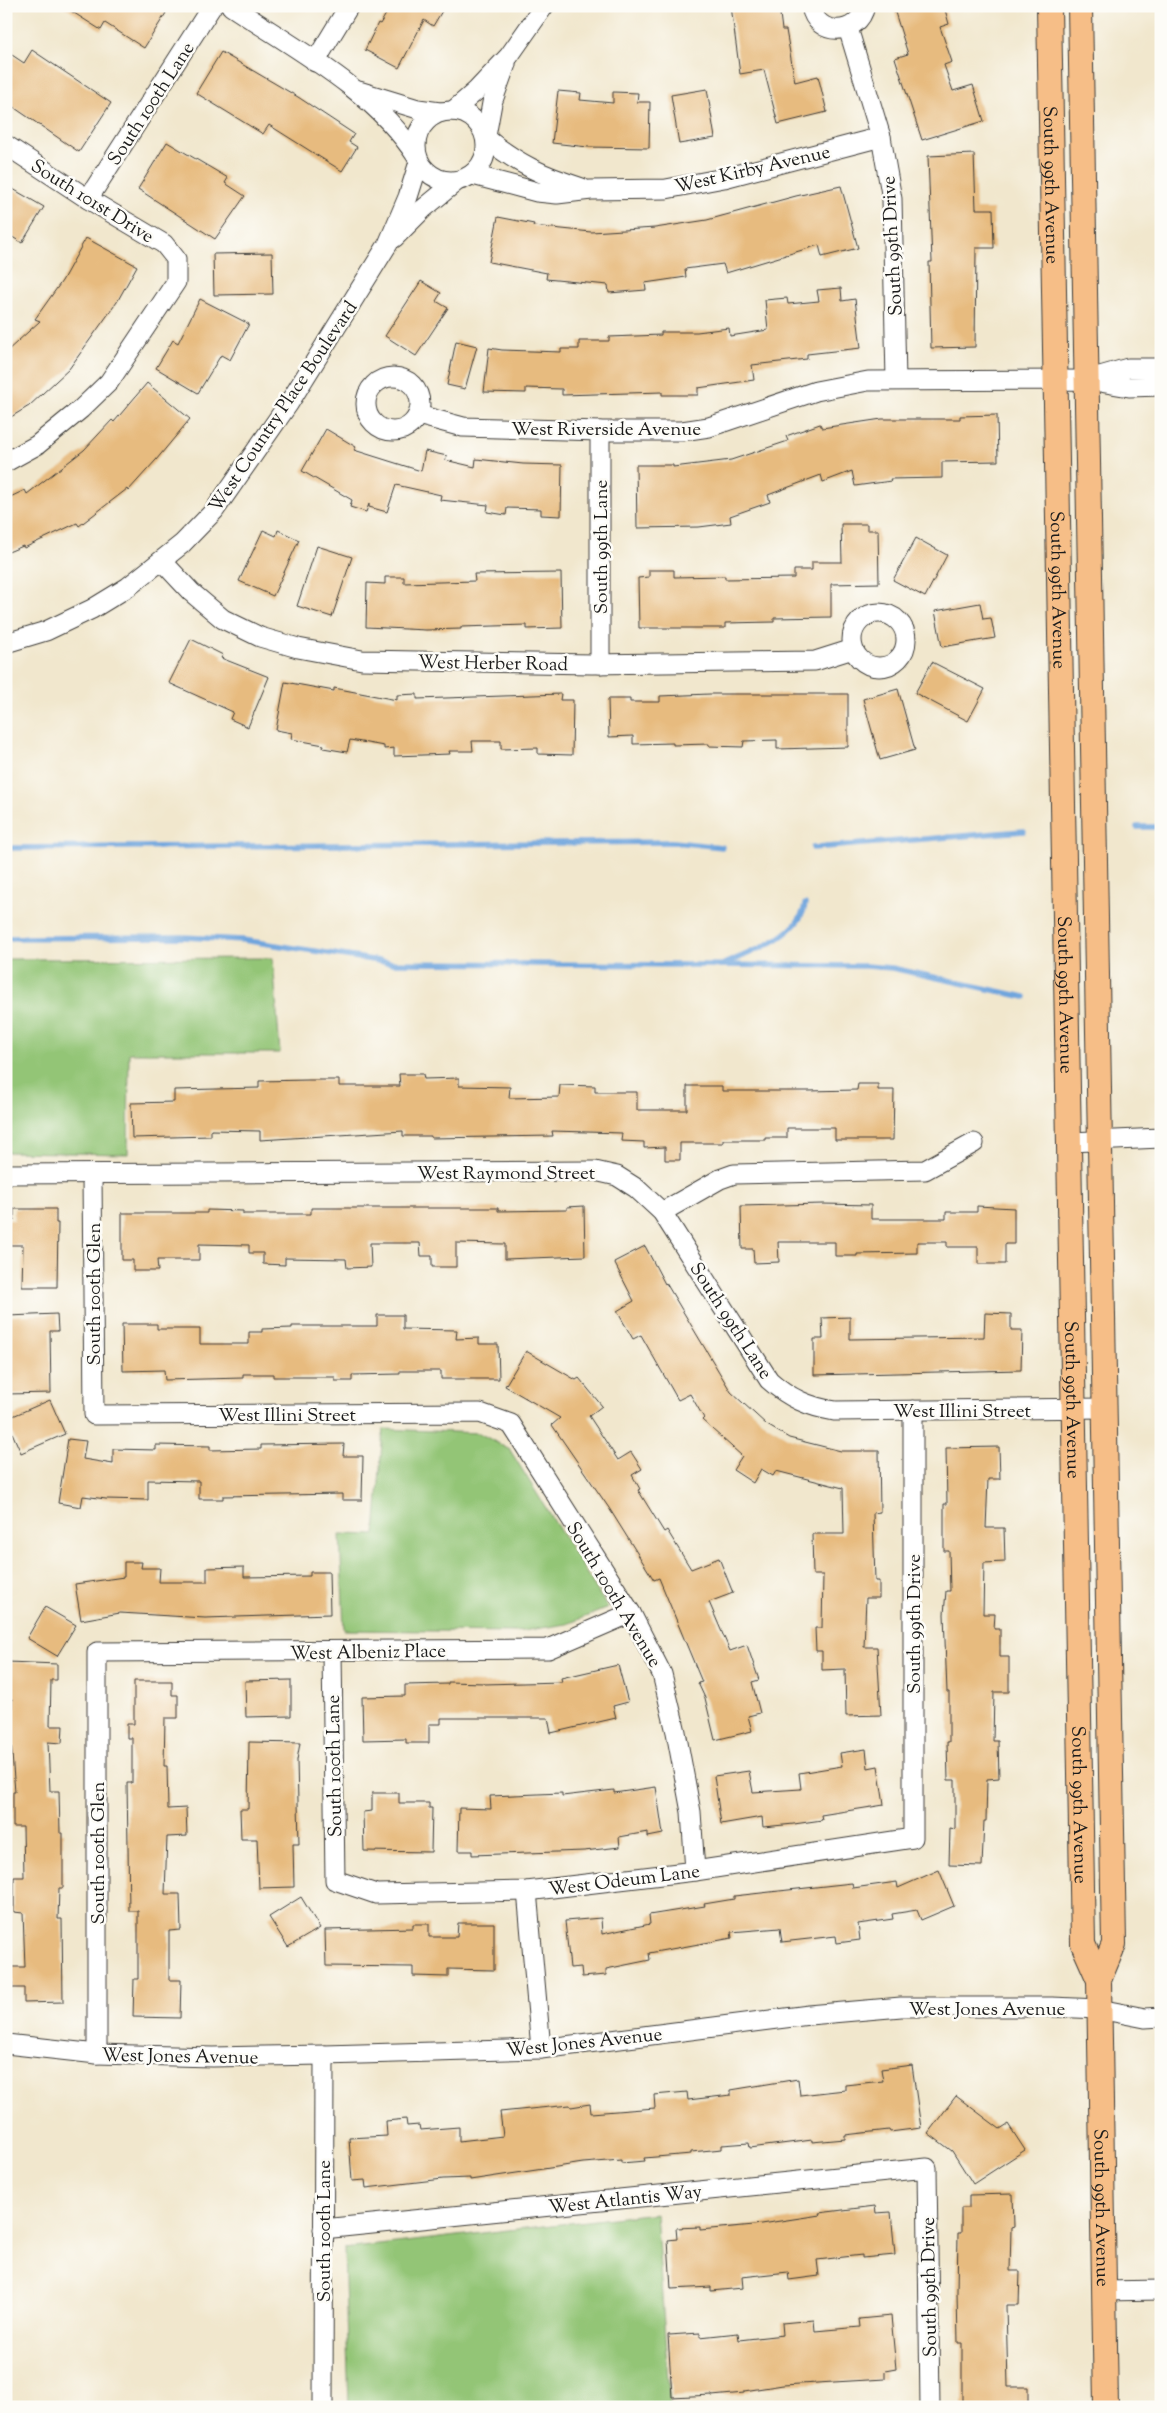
<svg xmlns="http://www.w3.org/2000/svg" width="1167" height="2413" viewBox="0 0 1167 2413" font-family="'Sorts Mill Goudy',serif">
	<rect width="100%" height="100%" fill="#fdfcf7"/>
	<filter id="ink" filterUnits="userSpaceOnUse"><feTurbulence type="fractalNoise" baseFrequency=".02" numOctaves="2"/><feDisplacementMap in="SourceGraphic" scale="10" xChannelSelector="R" yChannelSelector="G"/><feConvolveMatrix kernelMatrix="1 2 1 2 8 2 1 2 1" color-interpolation-filters="sRGB"/></filter>
	<filter id="wash" filterUnits="userSpaceOnUse"><feTurbulence type="fractalNoise" baseFrequency=".0096" numOctaves="4" result="noise"/><feDisplacementMap in="SourceGraphic" scale="20" xChannelSelector="R" yChannelSelector="G"/><feGaussianBlur stdDeviation="1.12" result="paint"/><feColorMatrix in="noise" values="0 0 0 0 0 0 0 0 0 0 0 0 0 0 0 0 0 1.4 0 .05"/><feComposite in="paint" operator="in"/></filter>
	<g filter="url(#wash)">
		<rect width="100%" height="100%" fill="#f1e7cd"/>
		<g fill="#93c576" stroke="#587049">
			<path d="M273,958L280,1053H129L128,1154L6,1152V959Z"/>
			<path d="M383,1429L479,1433L510,1450L608,1608L567,1624L516,1632L344,1630L340,1534L375,1535Z"/>
			<path d="M656,2213L670,2407H349L344,2249Z"/>
		</g>
		<g fill="none" stroke-linecap="round" stroke-linejoin="round">
			<g stroke="#6fa5dd" stroke-width="5.5">
				<path d="M1137,827H1161"/>
				<path d="M6,848L674,842L722,847"/>
				<path d="M813,848L1024,831"/>
				<path d="M6,938L182,937L243,940L392,963L866,966L892,968L1025,997"/>
				<path d="M724,964C751,952 801,936 805,904"/>
			</g>
		</g>
		<g id="blocks">
			<g fill="#e7bb7f">
				<path d="M63,6H155L166,13L144,48L105,23L101,30Z"/>
				<path d="M391,6H445L433,26L424,20L399,68L365,50L378,23L380,24Z"/>
				<path d="M731,6H779L782,30H786L795,82L818,76L827,112L778,124L764,70L740,74Z"/>
				<path d="M893,6H944L949,24L940,27L952,62L944,65L953,91L973,85L984,121L922,140L895,58L908,54Z"/>
				<path d="M32,50L111,103L79,152L6,102V51L24,63Z"/>
				<path d="M221,52L298,97L354,134L349,142L357,147L342,171L269,125L263,134L196,93Z"/>
				<path d="M707,89L715,138L679,144L671,95Z"/>
				<path d="M558,91L581,93L580,100L613,103V92L638,93L637,102H650L649,148L588,147L552,143Z"/>
				<path d="M167,142L228,178L225,183L245,196L215,239L138,189Z"/>
				<path d="M974,154L976,209H993L994,248H976L975,347L931,348L929,262H932L928,156Z"/>
				<path d="M6,185L44,207L22,243L6,233Z"/>
				<path d="M841,186L858,248L822,257L819,245L726,273L723,264L685,269L686,277L645,283L646,290L609,293L608,285L546,279L547,273L489,262L498,217L534,224L533,226L591,232L655,228L707,220L796,196Z"/>
				<path d="M86,238L137,266L117,302L69,369L29,406L6,420V352L40,321L35,319L62,281Z"/>
				<path d="M272,253L273,294L214,295L213,254Z"/>
				<path d="M421,281L441,293L436,301L448,308L416,356L385,336Z"/>
				<path d="M841,288L842,301L855,299L861,348L807,354V359L752,365L754,380L698,388V395H662V392L562,395V389L526,388V393L484,392L489,348L502,350L561,352V349H579V341H609V337L661,335V332H697L729,328L730,336L768,330L765,300L787,298L788,304L819,301L817,290Z"/>
				<path d="M200,299L249,324L230,360L221,355L198,393L156,368L173,340L178,343Z"/>
				<path d="M456,341L477,346L465,389L447,385Z"/>
				<path d="M147,383L190,419L156,460L128,491L127,489L79,526L77,523L24,548L23,546L6,553V499L25,490L27,494L84,450L112,420L114,422Z"/>
				<path d="M997,415L998,461L942,462V478L890,479L891,481L855,486L852,471L823,482L821,475L768,495L770,502L730,516L731,523L699,527L637,528L636,465H673V467L731,460L788,441L786,436L820,424L822,428L882,419H960V416Z"/>
				<path d="M326,429L356,447L354,450L421,471L425,451L447,456L445,460L475,467L476,459L523,464L562,465L561,516L541,515V509L507,508L506,515L487,512L488,505L440,500L441,495L396,485L387,512L369,507V504L366,512L350,507L352,500L302,471Z"/>
				<path d="M841,524H867V530H878L879,583L831,584V617L774,618V622L725,623V628H639L638,578L649,577V570H674V577L725,576V579L794,578V570H812V562H842Z"/>
				<path d="M263,530L276,536L278,530L299,540L273,596L239,581Z"/>
				<path d="M916,538L947,555L925,597L893,580Z"/>
				<path d="M317,546L352,557L332,617L297,606Z"/>
				<path d="M561,573L562,628L527,629V625L461,627V629L426,630L366,627L367,583L385,584V577H404V583L475,581L474,574Z"/>
				<path d="M980,603L983,619L991,618L995,638L942,647L935,611Z"/>
				<path d="M191,639L223,655L221,658L269,677L248,727L230,719L233,712L169,683Z"/>
				<path d="M932,662L985,689L968,721L915,693Z"/>
				<path d="M285,682L334,691V688L397,700V695L417,694V699L561,694L560,700H573L572,755L538,754V748L501,749V741H472L473,751H449L450,754L394,756V748L384,749V746L350,740L347,752L323,748L324,745L291,739L292,733L276,730Z"/>
				<path d="M898,689L915,750L880,760L863,699Z"/>
				<path d="M710,694H848V747L777,749V740L744,741L743,747L709,746V744L673,745V743L633,744V736L609,737L608,699H630V702H660V696Z"/>
				<path d="M399,1074H423L424,1079L459,1078V1086L510,1087L509,1098L559,1097L560,1085L595,1086V1092H637V1110H687V1086H722V1091H808L857,1090L858,1084H878V1090H894L893,1140H835V1128H787V1138H765V1140H723V1143H680V1160H665V1147L644,1148V1142L621,1141L622,1133L552,1131L553,1136L431,1138V1136H403V1131L260,1140V1131L211,1130V1136L132,1138L131,1103L174,1102V1090L259,1088V1081L308,1080H339V1086H400Z"/>
				<path d="M823,1204L871,1205V1219H946V1212H977V1206L1014,1208V1244H1005V1264H978V1247H947V1242H917V1253L857,1254V1256H835V1242H778L779,1262L754,1263L753,1249H742L741,1206Z"/>
				<path d="M584,1206L585,1256L505,1259V1244L456,1243V1267H432V1256H421L420,1243H370L371,1267L347,1268L346,1259L285,1258V1265L263,1264V1253H249V1245L199,1244V1260H157L158,1271H133V1260H122V1213H207V1210L243,1211V1214H311V1208H498V1211L567,1210V1207Z"/>
				<path d="M14,1209H56V1223H58L57,1287H22L23,1245H6V1220H14Z"/>
				<path d="M645,1246L665,1284L666,1283L731,1392L767,1425L789,1438L841,1451H879L880,1512L873,1513L875,1581H879V1598H866L864,1647H877L881,1715L846,1716L845,1669L822,1670V1651H816L815,1628H822L823,1575H813L812,1534H844L843,1488L776,1471L773,1476L761,1469L753,1483L733,1470L742,1456L702,1420L704,1418L690,1394L678,1400L641,1335L633,1339L617,1311L634,1301L614,1262Z"/>
				<path d="M985,1313L1011,1314V1330H1022L1021,1370L814,1375V1339H823L822,1318L850,1317V1339L984,1337Z"/>
				<path d="M57,1314L58,1331H50L51,1393L7,1394L6,1358H9L8,1316Z"/>
				<path d="M377,1315H403V1329L457,1330L456,1339L479,1338V1344H498L499,1379H441V1371H400V1374L352,1375V1381H335V1377H273V1374H243V1378L165,1380L164,1370L123,1371L122,1324H157V1329H200V1344H249V1332H262V1329L292,1328V1326H377Z"/>
				<path d="M526,1351L576,1380L579,1378L602,1406L589,1416L618,1460L631,1452L642,1469L632,1475L640,1489L638,1490L664,1532L667,1530L691,1569L719,1558L733,1593L709,1602L730,1651L747,1645L759,1680L752,1682L760,1713L748,1716L752,1731L715,1740L705,1698L698,1683L702,1682L659,1578L654,1580L609,1508L552,1425L560,1418L505,1386Z"/>
				<path d="M50,1400L65,1434L21,1453L6,1419Z"/>
				<path d="M68,1439L86,1441L83,1459L113,1464V1449L156,1450V1445L210,1446V1450L261,1449V1445L344,1444L343,1456H363L362,1500H342V1494L223,1496V1499H199V1481L148,1480V1500L106,1499L83,1496L81,1507L58,1503Z"/>
				<path d="M999,1447L1000,1479H988L986,1528H1004L1005,1562L984,1563L983,1614H995L994,1629H1000V1657H1009V1692H994L993,1741H998L999,1778L987,1779L986,1821H984L982,1866L949,1865L950,1828L955,1829V1780H948L947,1742H949V1692H947L944,1614L946,1591H950L949,1551H944V1504H947L946,1448Z"/>
				<path d="M124,1562H142L141,1568H160L159,1582H207V1568L244,1567V1577L310,1576V1572H329L330,1614L205,1618L120,1613L81,1620L75,1584L124,1577Z"/>
				<path d="M45,1607L76,1625L57,1656L27,1638Z"/>
				<path d="M8,1662L57,1664V1680H51L50,1726H63L62,1743L48,1742L50,1791H59L60,1833H63V1888H59L58,1919H62L63,2002L24,2003V1988H12V1967H25L23,1913L14,1912V1877H24L23,1827H13V1792H15L11,1741L12,1699H7Z"/>
				<path d="M618,1665L628,1702L613,1706L616,1718L551,1733L548,1718H441V1724H429V1743H406V1739L363,1740L362,1697L405,1696V1685L448,1684V1682L484,1683V1684L562,1682L561,1678Z"/>
				<path d="M291,1680V1716L246,1717L245,1681Z"/>
				<path d="M134,1681H172V1695H178V1718H165L164,1766H167L168,1809L186,1808L187,1836L167,1837L165,1894H180L181,1930L169,1931V1980H181L180,2018L133,2017L134,1979H138V1911H129L127,1783H132V1738H127V1724H134Z"/>
				<path d="M249,1742L300,1743L297,1760L299,1844H293L294,1887L259,1888L257,1839H241L240,1809H248Z"/>
				<path d="M866,1749L868,1768L878,1766L884,1805L821,1815L822,1820L794,1824L763,1827L762,1817L721,1824L714,1776L749,1771L753,1792L801,1789L799,1773L842,1766L840,1753Z"/>
				<path d="M656,1787L663,1834L648,1837V1832L619,1837L620,1847L584,1851L472,1855V1851H458L459,1808L491,1809L490,1796L562,1793V1796L614,1790V1793Z"/>
				<path d="M372,1793H399V1803H429V1808H432L431,1852L364,1851L363,1812L372,1811Z"/>
				<path d="M939,1870L954,1906L921,1920L917,1910L892,1914L893,1919L858,1924L860,1940L837,1943L836,1936L782,1942L780,1928L731,1932L732,1938L649,1953L650,1960L606,1969V1975L582,1977L581,1967L570,1968L565,1921L601,1918L602,1934L650,1924L649,1915L705,1906L704,1904L734,1899V1896L852,1883L853,1888L897,1882L898,1888Z"/>
				<path d="M301,1897L320,1928L288,1947L269,1917Z"/>
				<path d="M458,1923H494V1970L448,1969V1977L413,1976V1967L326,1966L325,1930L413,1928V1924H429V1937H457Z"/>
				<path d="M912,2065L921,2128L890,2132L889,2130L845,2135V2139L812,2142V2140L750,2148L749,2143L722,2145V2149L691,2152V2154L644,2158L645,2161L621,2163V2160L583,2163L470,2180V2178L443,2179L366,2188L365,2180L352,2181L349,2138L387,2136L386,2121L406,2119L407,2126L419,2125L420,2130L459,2127V2141L503,2136L500,2112L570,2105L571,2107L590,2104L591,2113L655,2108L654,2095L687,2092L688,2100L731,2095V2090L798,2079L800,2095L845,2090V2085L883,2081L881,2069Z"/>
				<path d="M956,2096L1000,2129L1008,2124L1025,2150L973,2184L952,2151L928,2133Z"/>
				<path d="M1013,2194L1014,2227L1011,2228L1010,2271H1020L1019,2305H1006L1008,2387H1028V2407H962V2343H958L957,2292L958,2233H961V2208H969V2195Z"/>
				<path d="M875,2206L876,2213L891,2212L895,2255L862,2258V2255L817,2260L819,2276L789,2280L788,2272L742,2277L743,2288L711,2291V2287L671,2289L668,2240L677,2239L676,2228L700,2227V2230L754,2225L820,2215L819,2213Z"/>
				<path d="M891,2316L896,2369L885,2371V2379L783,2385L744,2391V2393L712,2396V2395L672,2397L668,2335L700,2333V2337L738,2333L739,2340L783,2335L782,2323L814,2320L815,2331L860,2327L859,2319Z"/>
			</g>
		</g>
	</g>
	<g filter="url(#ink)">
		<use href="#blocks" fill-opacity="0" stroke="#3c3a37" stroke-width="1"/>
		<g fill="none" stroke-linecap="round" stroke-linejoin="round">
			<g stroke="#3c3a37" stroke-width="21">
				<g id="minor">
					<path d="M231,6C297,50 373,89 417,157"/>
					<path d="M811,6C816,38 859,36 865,6"/>
					<path d="M848,28L881,137L892,199L896,380"/>
					<path d="M315,62L349,6"/>
					<path d="M359,91L418,109L440,112"/>
					<circle cx="451" cy="146" r="35"/>
					<path d="M453,111L476,91L509,56L544,6"/>
					<path d="M486,136L492,103L506,64"/>
					<path d="M486,138C517,164 544,176 582,188"/>
					<path d="M6,145L88,199L164,244L176,259V282L109,382L81,409L37,445L6,462"/>
					<path d="M473,175L537,192L557,194L591,190L666,189L724,178L881,137"/>
					<path d="M88,199L212,6"/>
					<path d="M394,238L423,209L457,181"/>
					<circle cx="393" cy="404" r="27"/>
					<path d="M1093,378L1128,368H1161"/>
					<path d="M418,415L463,427L600,431H682L709,427L816,391L868,381L1088,380L1129,387L1161,386"/>
					<path d="M600,431V664"/>
					<path d="M162,561L191,592L223,619L260,637L298,648L362,660L592,664L815,661L853,649"/>
					<circle cx="879" cy="640" r="27"/>
					<path d="M6,643L46,631L92,609L128,587L182,544L214,511L289,403L388,244L408,197L419,162"/>
					<path d="M1070,1142L1161,1138"/>
					<path d="M6,1174L595,1171L617,1176L636,1188L662,1212L769,1380C789,1398 809,1407 835,1411L1105,1408"/>
					<path d="M92,1174L94,1415L480,1413L511,1424L631,1613L662,1674L676,1732L691,1812L695,1871"/>
					<path d="M662,1212L720,1179L734,1174L925,1170L974,1143"/>
					<path d="M332,1652L335,1880L376,1894L527,1891L695,1871L913,1838V1410"/>
					<path d="M527,1891L541,2049"/>
					<path d="M6,2044L97,2054L212,2057L324,2055L541,2049L809,2015L901,2007H1052L1099,2009L1145,2018L1161,2017"/>
					<path d="M97,2054V1652L548,1649L631,1613"/>
					<path d="M323,2229L927,2168L930,2407"/>
					<path d="M1104,2291L1161,2290"/>
					<path d="M323,2407L324,2055"/>
				</g>
			</g>
			<g stroke="#3c3a37" stroke-width="26">
				<g id="major">
					<path id="s1" d="M1049,6L1083,1944L1099,1980"/>
					<path id="s2" d="M1080,6L1114,1944L1099,1980L1106,2407"/>
				</g>
			</g>
			<use href="#minor" stroke="#fff" stroke-width="19"/>
			<use href="#major" stroke="#f6be87" stroke-width="24"/>
		</g>
	</g>
	<g text-anchor="middle" stroke-width="5" stroke-linejoin="round" paint-order="stroke">
		<g font-size="19" fill="#1c1c1c" stroke="#fdfcf7">
			<text transform="translate(150 103) rotate(-57)" y="7">South 100th Lane</text>
			<text transform="translate(752 168) rotate(-13)" y="7">West Kirby Avenue</text>
			<text dy="7" stroke="none"><textPath href="#s1" startOffset="179">South 99th Avenue</textPath></text>
			<text transform="translate(93 200) rotate(32)" y="7">South 101st Drive</text>
			<text transform="translate(891 246) rotate(-93)" y="7">South 99th Drive</text>
			<text transform="translate(282 406) rotate(-56)" y="7">West Country Place Boulevard</text>
			<text x="606" y="435">West Riverside Avenue</text>
			<text transform="translate(600 547) rotate(-90)" y="7">South 99th Lane</text>
			<text dy="7" stroke="none"><textPath href="#s1" startOffset="584">South 99th Avenue</textPath></text>
			<text transform="translate(493 662) rotate(1)" y="7">West Herber Road</text>
			<text dy="7" stroke="none"><textPath href="#s1" startOffset="989">South 99th Avenue</textPath></text>
			<text x="506" y="1179">West Raymond Street</text>
			<text transform="translate(93 1294) rotate(-90)" y="7">South 100th Glen</text>
			<text transform="translate(732 1320) rotate(57)" y="7">South 99th Lane</text>
			<text dy="7" stroke="none"><textPath href="#s1" startOffset="1394">South 99th Avenue</textPath></text>
			<text x="962" y="1417">West Illini Street</text>
			<text x="287" y="1421">West Illini Street</text>
			<text transform="translate(615 1594) rotate(59)" y="7">South 100th Avenue</text>
			<text transform="translate(913 1624) rotate(-90)" y="7">South 99th Drive</text>
			<text transform="translate(368 1651) rotate(-1)" y="7">West Albeniz Place</text>
			<text transform="translate(333 1766) rotate(-91)" y="7">South 100th Lane</text>
			<text dy="7" stroke="none"><textPath href="#s1" startOffset="1799">South 99th Avenue</textPath></text>
			<text transform="translate(97 1853) rotate(-90)" y="7">South 100th Glen</text>
			<text transform="translate(624 1879) rotate(-7)" y="7">West Odeum Lane</text>
			<text x="987" y="2015">West Jones Avenue</text>
			<text transform="translate(584 2041) rotate(-6)" y="7">West Jones Avenue</text>
			<text transform="translate(180 2055) rotate(1)" y="7">West Jones Avenue</text>
			<text transform="translate(625 2198) rotate(-6)" y="7">West Atlantis Way</text>
			<text dy="7" stroke="none"><textPath href="#s2" startOffset="2205">South 99th Avenue</textPath></text>
			<text transform="translate(323 2231) rotate(-90)" y="7">South 100th Lane</text>
			<text transform="translate(928 2287) rotate(-91)" y="7">South 99th Drive</text>
		</g>
	</g>
	<rect width="1167" height="2413" fill="none" stroke="#fdfcf7" stroke-width="25"/>
</svg>
